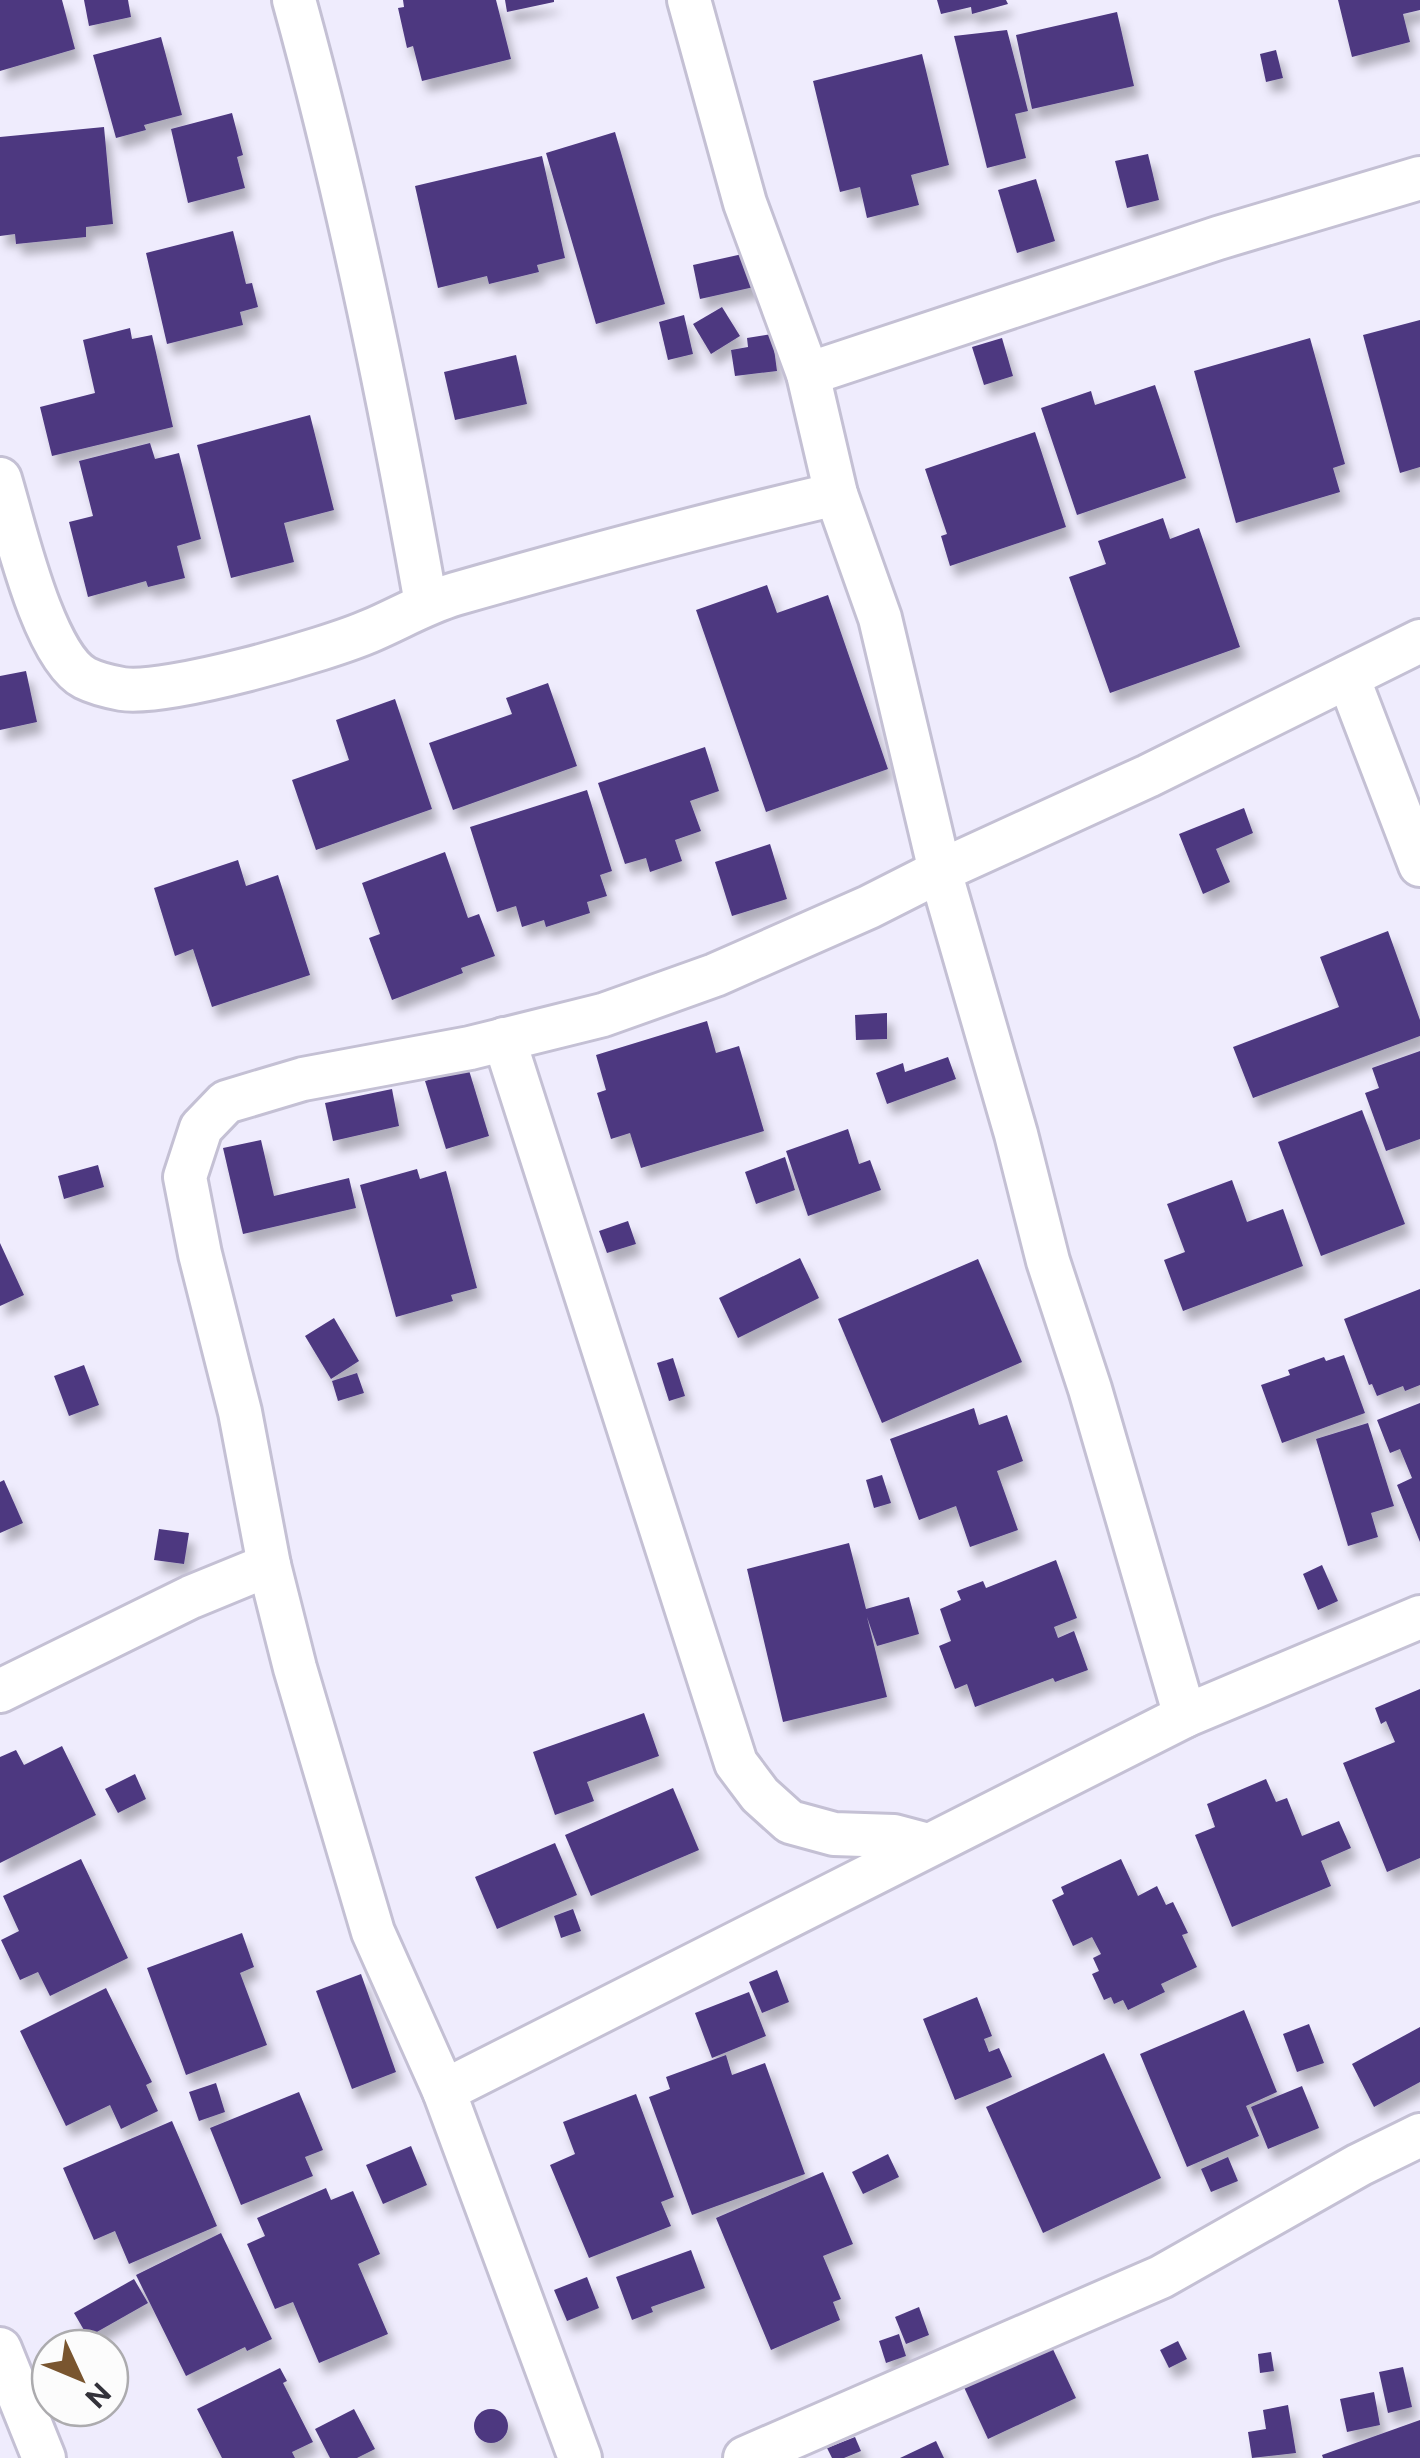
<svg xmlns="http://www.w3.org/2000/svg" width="1420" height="2458" viewBox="0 0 1420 2458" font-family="'Public Sans',sans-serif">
	<defs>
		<filter id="shadow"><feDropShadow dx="6" dy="11" stdDeviation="5" flood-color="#0004"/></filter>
	</defs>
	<rect width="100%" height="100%" fill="#efecfd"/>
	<g fill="#4d3880" filter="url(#shadow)">
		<path d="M0,0H62L75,49L0,71Z"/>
		<path d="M84,0H128L131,17L89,26Z"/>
		<path d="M403,0H496L511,59L422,81L413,46L407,48L398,8L404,7Z"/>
		<path d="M505,0H554V2L507,12Z"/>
		<path d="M937,0H1006L1008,4L972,14L971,7L941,14Z"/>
		<path d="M1338,0H1420V10L1403,14L1410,42L1352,57Z"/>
		<path d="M1117,12L1134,86L1032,109L1016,35Z"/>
		<path d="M1007,30L1028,111L1015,114L1026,158L987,168L954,36Z"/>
		<path d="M161,37L182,115L144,125L146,130L116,138L93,55Z"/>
		<path d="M1276,50L1283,78L1266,82L1260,54Z"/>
		<path d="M922,54L949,165L911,175L919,205L867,218L860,187L840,192L813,81Z"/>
		<path d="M232,113L243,155L237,157L245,188L188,203L171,129Z"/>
		<path d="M104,127L113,224L86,227V237L16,244L15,234L0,236V137Z"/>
		<path d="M615,132L665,304L596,324L546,153Z"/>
		<path d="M1148,154L1159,200L1127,208L1115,161Z"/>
		<path d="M542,156L565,258L537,265L539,272L489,284L487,276L438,288L415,186Z"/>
		<path d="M1036,179L1055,241L1017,253L998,190Z"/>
		<path d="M233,231L246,284L252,283L258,307L240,312L243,325L167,344L146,253Z"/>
		<path d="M756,251L763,285L700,299L693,265Z"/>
		<path d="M722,307L740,336L711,354L693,324Z"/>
		<path d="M684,315L693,354L668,360L659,322Z"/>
		<path d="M1420,320V467L1400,473L1363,335Z"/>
		<path d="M130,328L132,339L152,335L173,427L52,456L40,407L95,393L83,340Z"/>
		<path d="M772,334L777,371L735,376L731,350L748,347L747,338Z"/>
		<path d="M1002,338L1013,376L984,385L972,347Z"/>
		<path d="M1310,338L1345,464L1333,468L1340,492L1236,523L1194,371Z"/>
		<path d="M516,355L527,404L455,420L444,372Z"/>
		<path d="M1155,385L1186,478L1077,515L1041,408L1091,391L1095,405Z"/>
		<path d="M310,415L334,510L284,523L294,562L231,578L197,445Z"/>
		<path d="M1035,432L1066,527L950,566L941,536L947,534L925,469Z"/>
		<path d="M150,443L155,459L179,453L201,539L177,546L185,578L148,587L146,581L88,597L69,522L93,516L79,461Z"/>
		<path d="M1163,518L1170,539L1199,528L1240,647L1110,693L1069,577L1106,564L1098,541Z"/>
		<path d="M767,585L777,613L828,595L888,769L766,812L696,610Z"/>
		<path d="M26,671L37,722L0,730V676Z"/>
		<path d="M548,683L577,766L453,810L429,743L512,714L506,698Z"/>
		<path d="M395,699L432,809L316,850L292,780L349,760L336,720Z"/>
		<path d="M705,747L719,791L690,801L701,831L675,840L682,861L650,872L646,858L625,864L598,783Z"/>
		<path d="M587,790L612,871L600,875L607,896L587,902L590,913L546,927L544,920L522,927L516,906L497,912L470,827Z"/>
		<path d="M1244,808L1253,833L1216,849L1230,882L1203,894L1179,834Z"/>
		<path d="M770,844L787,899L732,916L715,862Z"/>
		<path d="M445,852L468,918L479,914L495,956L461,968L463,973L392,1000L369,938L380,934L362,883Z"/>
		<path d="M238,860L246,886L278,875L310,975L212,1007L193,949L175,956L154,888Z"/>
		<path d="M1388,931L1420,1020V1036L1253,1098L1233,1047L1339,1007L1320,957Z"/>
		<path d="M887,1013V1039L856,1040L855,1015Z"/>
		<path d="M707,1021L716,1053L739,1046L764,1131L641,1168L630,1133L611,1139L597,1093L606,1090L596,1055Z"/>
		<path d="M1420,1051V1139L1386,1151L1365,1093L1379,1088L1372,1068Z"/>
		<path d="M948,1057L956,1079L887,1104L876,1073L903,1063L905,1072Z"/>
		<path d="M468,1067L489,1136L446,1149L425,1081Z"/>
		<path d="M392,1089L399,1126L333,1141L325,1103Z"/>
		<path d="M1362,1110L1405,1224L1321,1256L1278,1142Z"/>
		<path d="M848,1129L859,1164L870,1160L881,1190L808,1216L786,1151Z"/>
		<path d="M261,1140L274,1196L349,1178L356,1208L243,1234L223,1148Z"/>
		<path d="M785,1157L795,1190L756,1204L745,1172Z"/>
		<path d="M98,1165L104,1187L64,1199L58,1176Z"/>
		<path d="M417,1169L420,1179L446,1171L477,1288L451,1295L453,1301L396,1317L360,1185Z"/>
		<path d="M1232,1180L1247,1222L1283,1209L1303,1266L1183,1311L1164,1260L1185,1252L1167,1204Z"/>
		<path d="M628,1221L636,1244L607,1253L599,1231Z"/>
		<path d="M0,1243L24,1295L0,1306Z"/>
		<path d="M800,1258L819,1298L738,1338L719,1298Z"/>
		<path d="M978,1259L1022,1362L882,1423L838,1319Z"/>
		<path d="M1420,1289V1385L1405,1391L1403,1386L1377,1396L1372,1384L1369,1385L1344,1319Z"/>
		<path d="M334,1318L359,1361L331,1379L305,1336Z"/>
		<path d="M1344,1355L1365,1413L1282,1443L1261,1385L1290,1375L1288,1370L1324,1357L1326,1361Z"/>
		<path d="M673,1358L685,1396L669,1401L657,1363Z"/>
		<path d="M84,1365L99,1405L69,1416L54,1376Z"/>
		<path d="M357,1373L364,1393L338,1401L332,1381Z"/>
		<path d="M1420,1403V1542L1397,1485L1412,1478L1400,1449L1390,1453L1377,1420Z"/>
		<path d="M974,1408L979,1425L1007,1415L1023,1461L997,1471L1018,1530L970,1547L956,1506L919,1520L890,1439Z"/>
		<path d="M1368,1423L1394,1506L1371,1513L1378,1537L1348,1546L1316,1439Z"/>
		<path d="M882,1475L891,1503L874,1508L866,1480Z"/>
		<path d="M4,1480L23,1523L0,1533V1482Z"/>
		<path d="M159,1529L189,1533L184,1564L154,1560Z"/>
		<path d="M849,1543L866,1609L909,1597L919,1634L877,1646L867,1617L887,1697L783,1722L747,1569Z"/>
		<path d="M1056,1560L1077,1618L1054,1627L1058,1638L1074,1631L1088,1670L1055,1682L1053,1678L975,1707L967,1684L955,1689L939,1646L951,1641L940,1609L961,1600L957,1591L983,1581L986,1588Z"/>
		<path d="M1322,1565L1338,1601L1318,1610L1303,1574Z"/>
		<path d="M1420,1689V1858L1387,1872L1343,1763L1395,1742L1386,1721L1381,1724L1375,1708Z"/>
		<path d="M644,1713L659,1756L587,1782L594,1801L555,1815L533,1752Z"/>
		<path d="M62,1746L96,1815L0,1863V1757L16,1750L24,1765Z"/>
		<path d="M135,1774L146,1799L118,1813L105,1789Z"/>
		<path d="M1266,1779L1276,1802L1287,1798L1302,1836L1339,1821L1351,1848L1321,1861L1331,1886L1232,1927L1195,1835L1215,1827L1207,1804Z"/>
		<path d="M673,1788L699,1850L591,1896L565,1835Z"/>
		<path d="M555,1843L577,1895L497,1929L475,1877Z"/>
		<path d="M81,1859L128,1958L50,1996L38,1972L20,1980L1,1940L19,1931L3,1896Z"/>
		<path d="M1121,1859L1138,1896L1157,1886L1166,1905L1173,1902L1188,1933L1182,1935L1197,1967L1161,1984L1165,1992L1128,2010L1123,2000L1114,2004L1111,1997L1104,2000L1092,1974L1099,1971L1093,1958L1101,1954L1092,1937L1073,1946L1052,1900L1064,1894L1061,1887Z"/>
		<path d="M573,1909L581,1931L561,1938L554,1916Z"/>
		<path d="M242,1933L254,1967L240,1973L267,2045L186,2075L147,1968Z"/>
		<path d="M777,1970L789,2002L762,2013L749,1982Z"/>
		<path d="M361,1974L396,2072L352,2089L316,1991Z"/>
		<path d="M106,1988L152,2082L146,2085L158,2111L121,2129L110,2105L66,2126L20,2031Z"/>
		<path d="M749,1992L766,2036L712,2058L695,2013Z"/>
		<path d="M977,1997L992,2036L984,2039L989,2052L999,2048L1012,2077L955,2100L923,2019Z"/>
		<path d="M1244,2010L1277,2092L1246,2106L1259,2136L1187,2167L1140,2054Z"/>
		<path d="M1309,2024L1324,2063L1297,2072L1283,2034Z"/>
		<path d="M1420,2027V2082L1374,2107L1352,2064Z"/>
		<path d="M1104,2053L1161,2178L1043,2233L986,2107Z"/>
		<path d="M726,2055L732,2075L765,2063L805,2174L692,2215L649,2097L670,2089L666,2077Z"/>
		<path d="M216,2083L225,2112L199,2121L189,2092Z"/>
		<path d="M1302,2086L1319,2128L1268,2149L1251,2107Z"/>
		<path d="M299,2092L323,2150L305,2157L313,2176L241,2205L210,2128Z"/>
		<path d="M636,2094L674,2197L661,2202L671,2226L589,2258L550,2165L575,2154L563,2122Z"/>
		<path d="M172,2121L217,2226L129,2264L115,2231L94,2240L63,2168Z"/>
		<path d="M411,2146L427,2185L383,2204L366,2165Z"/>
		<path d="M888,2154L899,2177L863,2194L852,2172Z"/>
		<path d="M1228,2157L1238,2181L1211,2192L1201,2169Z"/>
		<path d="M823,2172L853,2244L823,2256L841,2299L833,2302L840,2320L771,2350L716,2218Z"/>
		<path d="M326,2188L331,2200L353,2191L380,2254L358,2264L388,2334L319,2363L293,2302L275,2309L247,2244L265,2236L257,2218Z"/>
		<path d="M221,2233L272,2339L247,2351L245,2347L186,2376L136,2275Z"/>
		<path d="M691,2250L705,2288L651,2307L653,2312L632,2320L616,2277Z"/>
		<path d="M587,2277L599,2308L567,2321L554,2290Z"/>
		<path d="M134,2279L148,2303L88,2337L74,2313Z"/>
		<path d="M919,2307L929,2335L906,2344L895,2317Z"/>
		<path d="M899,2334L906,2356L886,2363L879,2341Z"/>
		<path d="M1178,2341L1187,2359L1169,2368L1160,2350Z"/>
		<path d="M1050,2343L1076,2398L988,2439L962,2383Z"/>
		<path d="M1271,2352L1274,2371L1260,2373L1258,2354Z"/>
		<path d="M1403,2367L1412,2407L1388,2413L1379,2372Z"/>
		<path d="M280,2368L287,2381L283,2383L313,2442L292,2452L295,2458H222L197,2409Z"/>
		<path d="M1374,2392L1380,2425L1347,2432L1340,2399Z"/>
		<path d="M1288,2405L1296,2453L1252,2458L1248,2432L1266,2429L1263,2410Z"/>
		<circle cx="491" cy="2426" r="17"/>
		<path d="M354,2409L375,2449L357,2458H330L315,2429Z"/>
		<path d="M1420,2420V2458H1323L1322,2455Z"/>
		<path d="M855,2437L861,2451L844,2458H832L827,2448Z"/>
		<path d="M936,2441L944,2458H900Z"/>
	</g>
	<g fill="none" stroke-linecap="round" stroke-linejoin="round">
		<g stroke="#c4c0d4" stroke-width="48">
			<g id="minor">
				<path d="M294,0C349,199 390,400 426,603"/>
				<path d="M689,0L745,203L808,374L836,494L880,618L940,871L1016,1134L1048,1261L1090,1389L1185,1716L1420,1617"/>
				<path d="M808,374L1218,238L1420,178"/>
				<path d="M0,479C14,525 43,656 85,678C95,683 111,687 122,689C166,696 327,650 372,630C400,618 425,603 455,594C581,558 708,524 836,494"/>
				<path d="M1348,677L1420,865"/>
				<path d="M504,1039L736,1763L760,1795L790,1822L834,1834L894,1836L928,1845"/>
				<path d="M0,1691L191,1597L269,1565"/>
				<path d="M444,2091L1185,1716"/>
				<path d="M0,2349L44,2458"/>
				<path d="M580,2458L444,2091L373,1932L295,1668L269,1565L240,1412L200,1254L185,1177L201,1128L226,1102L303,1079L470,1048L603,1015L715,975L869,907L940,871L1148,776L1420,641"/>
				<path d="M745,2458L1161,2277L1359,2165L1420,2135"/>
			</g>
		</g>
		<use href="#minor" stroke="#fff" stroke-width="42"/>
	</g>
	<g transform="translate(80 2378) rotate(134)"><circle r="48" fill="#fcfcfc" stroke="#acabae" stroke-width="2.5"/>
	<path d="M0-8L18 38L0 25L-18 38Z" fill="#79552f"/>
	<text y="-15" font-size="28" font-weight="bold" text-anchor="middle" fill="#33323a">N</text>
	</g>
</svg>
